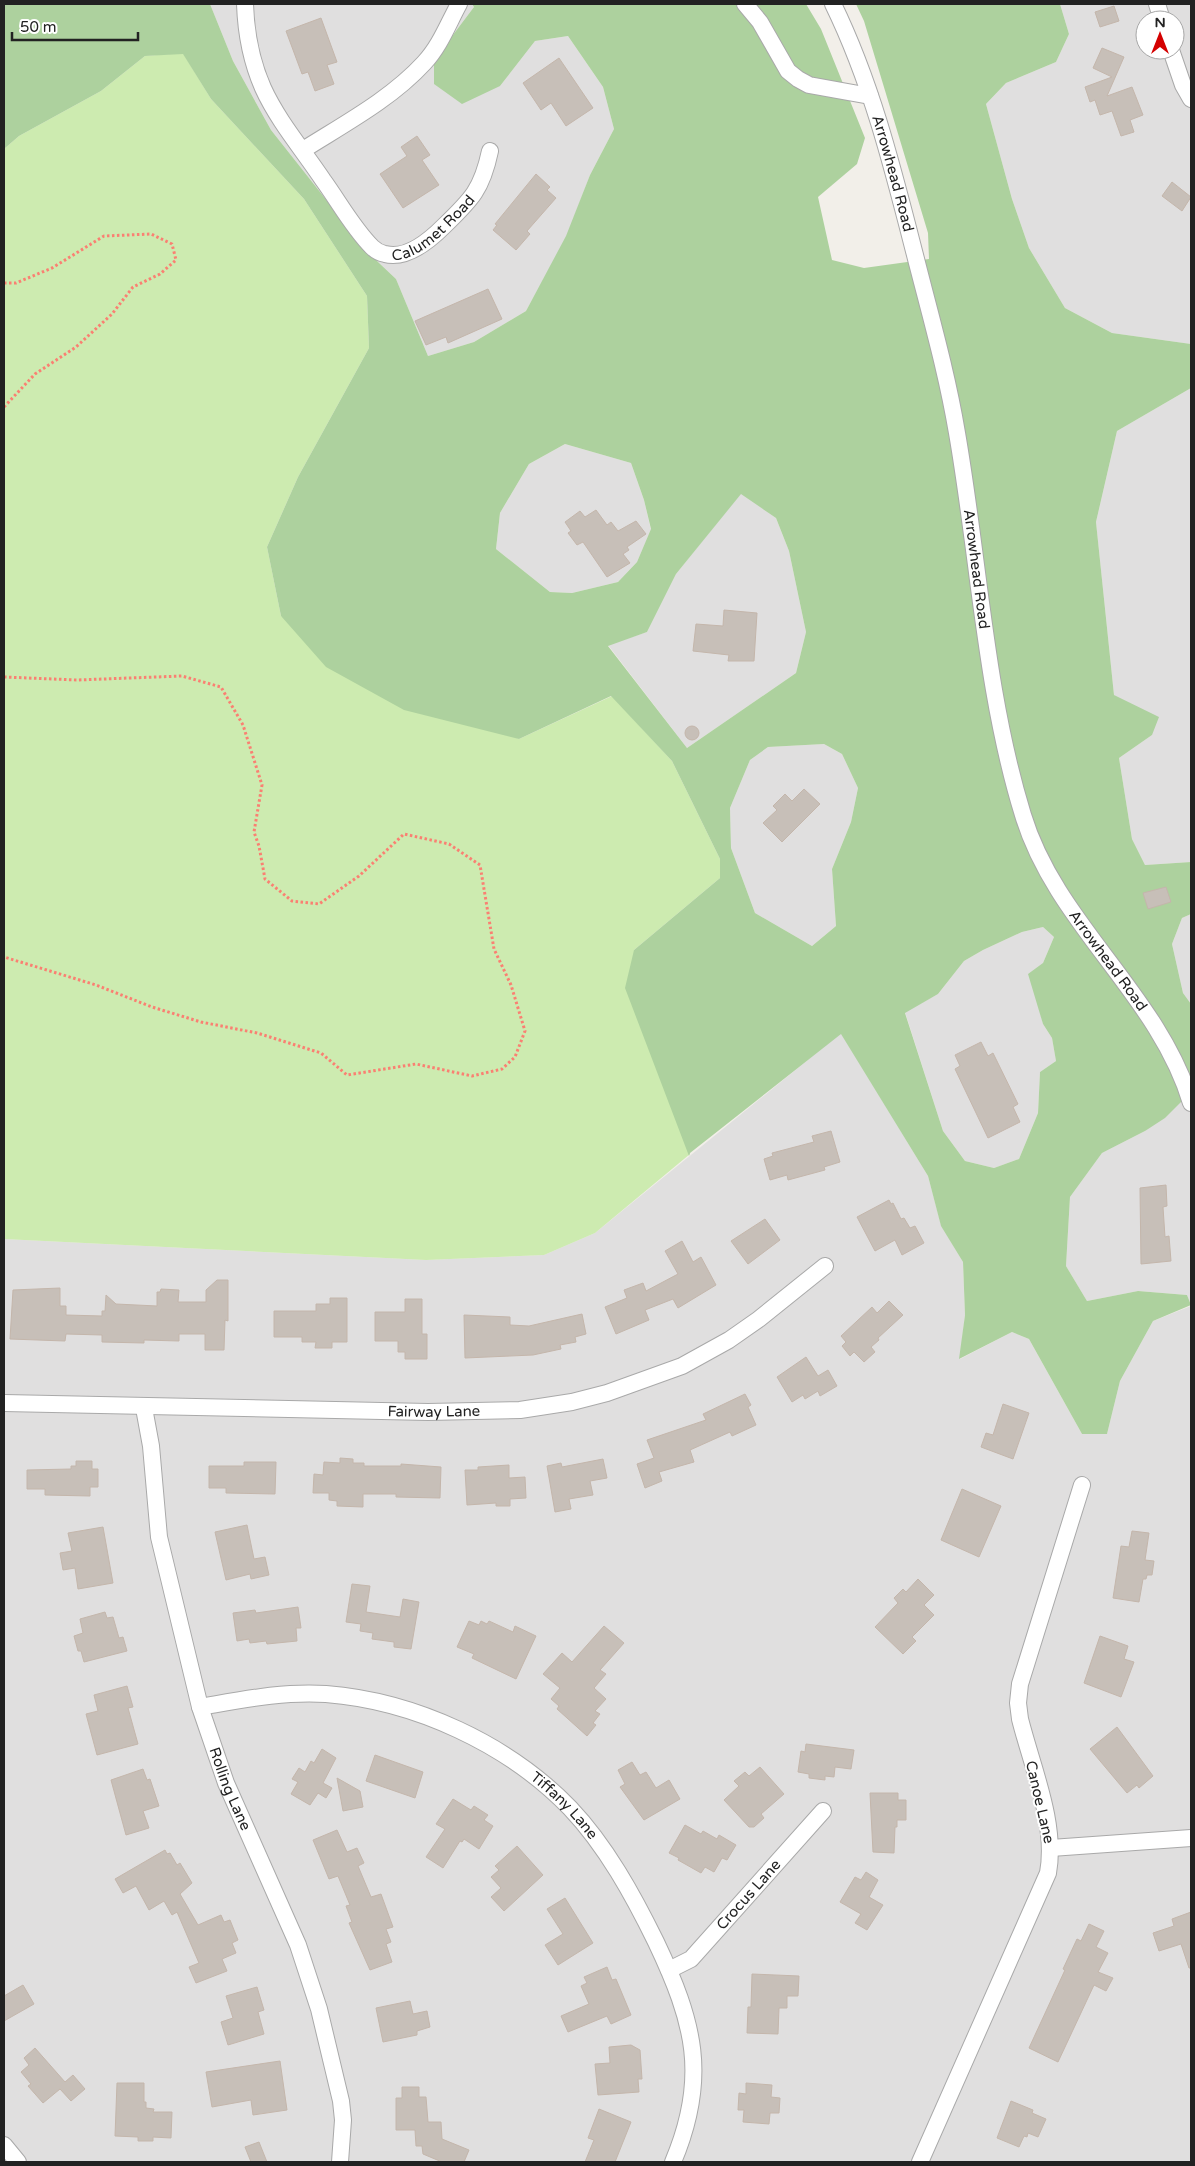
<svg xmlns="http://www.w3.org/2000/svg" width="1195" height="2166" viewBox="0 0 1195 2166" font-family="'Varela Round',sans-serif">
	<rect width="100%" height="100%" fill="#f2efe9"/>
	<g fill="#e0dfdf" fill-rule="evenodd">
		<path d="M210,4H472L474,7L434,60L500,86L535,41L568,36L603,87L614,129L590,175L567,236L526,311L474,342L428,356L396,279L378,262L343,221L271,130L233,61Z"/>
		<path d="M1060,4H1191V344L1112,333L1065,308L1029,248L1012,199L986,104L1006,83L1056,62L1069,34ZM1145,20H1175V50H1145Z"/>
		<path d="M1191,388V862L1145,865L1132,839L1119,758L1152,735L1114,695L1096,522L1117,431Z"/>
		<path d="M565,444L631,463L644,500L651,530L637,562L618,582L572,593L550,592L496,549L500,513L529,464Z"/>
		<path d="M741,493L776,518L789,551L806,632L796,673L687,748L608,645L647,632L676,574Z"/>
		<path d="M824,744L842,754L858,788L851,822L832,869L836,926L812,946L755,913L731,848L730,808L750,760L768,747Z"/>
		<path d="M1191,914V1004L1183,993L1172,944L1182,918Z"/>
		<path d="M1043,927L1054,937L1043,963L1038,1004L1043,1024L1052,1038L1056,1061L1040,1072L1038,1113L1019,1159L994,1168L965,1161L943,1131L905,1012L938,994L964,961L983,950L1022,932Z"/>
		<path d="M841,1033L928,1176L941,1225L963,1262L965,1315L960,1359L1012,1332L1029,1339L1082,1434H1107L1120,1381L1153,1321L1191,1306V2162H4V1239L426,1260L544,1255L595,1233Z"/>
		<path d="M1191,1092V1305L1187,1295L1138,1291L1087,1301L1066,1266L1070,1197L1102,1153L1145,1131Z"/>
	</g>
	<path fill="#cdebb0" d="M183,53L211,99L304,199L367,296L369,348L298,477L267,547L281,616L519,739L612,696L672,761L720,859V878L634,950L690,1154L595,1233L544,1255L426,1260L4,1239V149L19,136L101,91L145,56Z"/>
	<path fill="#add19e" fill-rule="evenodd" d="M4,4H210L233,61L271,130L343,221L378,262L396,279L428,356L474,342L526,311L566,236L590,175L614,129L603,87L568,36L535,41L500,86L462,104L434,84V60L474,7L472,4H806L821,29L865,138L857,164L818,197L832,260L864,268L929,259L928,233L864,21L856,4H1060L1069,34L1056,62L1006,83L986,104L1012,199L1029,248L1065,308L1112,333L1191,344V388L1117,431L1096,522L1114,695L1159,717L1152,735L1119,758L1132,839L1145,865L1191,862V914L1182,918L1172,944L1183,993L1191,1004V1092L1165,1118L1145,1131L1102,1153L1070,1197L1066,1266L1087,1301L1138,1291L1187,1295L1191,1305L1153,1321L1120,1381L1107,1434H1082L1029,1339L1012,1332L959,1359L965,1315L963,1262L941,1226L928,1176L841,1034L690,1153L689,1156L625,988L634,950L720,878V859L672,761L611,696L519,739L404,710L326,667L281,616L267,547L298,477L369,348L367,296L304,199L211,99L183,54L145,56L101,91L19,136L4,149ZM565,444L631,463L644,500L651,529L637,562L618,582L572,593L550,592L496,549L500,513L529,464ZM741,494L776,518L789,551L806,632L796,673L687,748L608,646L647,632L676,574ZM824,744L842,754L858,788L851,822L832,869L836,926L812,946L755,913L731,848L730,808L750,760L768,747ZM1043,927L1054,937L1043,963L1028,974L1043,1024L1052,1038L1056,1061L1040,1072L1038,1113L1019,1159L994,1168L965,1161L943,1131L905,1013L938,994L964,961L983,950L1022,932Z"/>
	<g fill="#c7bfb8" stroke="#c4b6ab">
		<path d="M1114,6L1119,21L1100,27L1095,12Z"/>
		<path d="M321,18L337,62L327,65L334,84L315,91L308,72L302,74L286,31Z"/>
		<path d="M1102,48L1124,57L1107,96L1132,87L1143,115L1130,120L1134,132L1121,136L1112,111L1100,115L1095,100L1090,102L1085,87L1112,77L1093,68Z"/>
		<path d="M559,58L593,108L566,126L551,103L541,110L523,83Z"/>
		<path d="M417,136L430,155L422,160L439,185L403,208L380,174L407,156L401,147Z"/>
		<path d="M536,174L550,187L547,190L556,198L527,231L530,234L516,250L493,230L497,225L495,224Z"/>
		<path d="M1172,182L1191,197L1182,211L1162,196Z"/>
		<path d="M488,289L502,319L448,343L446,337L426,345L415,321Z"/>
		<path d="M596,510L607,525L611,522L618,531L636,521L646,534L627,547L629,550L623,554L630,563L607,577L583,542L577,545L568,533L571,531L565,522L580,511L585,517Z"/>
		<path d="M724,610L757,613L754,661H728L729,655L693,651L696,624L723,626Z"/>
		<circle cx="692" cy="733" r="7"/>
		<path d="M804,789L820,804L782,842L763,823L777,810L773,806L785,794L792,801Z"/>
		<path d="M1166,887L1171,902L1148,909L1143,893Z"/>
		<path d="M981,1042L988,1056L993,1053L1018,1104L1013,1107L1020,1122L988,1138L955,1069L960,1066L955,1055Z"/>
		<path d="M831,1131L840,1162L824,1167L825,1170L788,1180L787,1175L770,1180L764,1159L773,1156L772,1153L814,1142L812,1136Z"/>
		<path d="M1166,1185L1167,1206L1163,1207L1165,1237L1169,1236L1171,1261L1141,1264L1140,1188Z"/>
		<path d="M889,1200L891,1204L893,1203L901,1219L904,1218L910,1228L915,1226L924,1243L902,1255L895,1240L875,1251L857,1217Z"/>
		<path d="M765,1219L780,1240L748,1264L731,1241Z"/>
		<path d="M682,1241L693,1262L701,1257L716,1285L678,1308L673,1299L645,1310L649,1320L616,1334L605,1307L627,1298L624,1290L643,1283L646,1291L678,1274L665,1251Z"/>
		<path d="M217,1280H228V1321L225,1320L224,1350H205V1334H179V1341L144,1340V1343L102,1342V1335L66,1334L65,1341L10,1339L13,1290L60,1288V1306H66V1315L102,1316V1311H105L106,1295L116,1304L157,1306V1292H160L161,1289L179,1290L178,1302H206V1290Z"/>
		<path d="M330,1298H347V1342H332V1348H315L316,1342H302V1337H274V1311H316V1304H330Z"/>
		<path d="M405,1299H422V1334H427V1359H405V1352H398V1341H375V1312H405Z"/>
		<path d="M889,1301L903,1315L878,1338L879,1340L871,1347L875,1352L864,1362L854,1352L850,1356L842,1346L846,1342L841,1336L872,1307L877,1313Z"/>
		<path d="M582,1314L586,1334L575,1337L576,1342L560,1345L561,1349L533,1355L465,1358L464,1315L510,1317V1325L529,1326Z"/>
		<path d="M806,1357L818,1376L828,1370L837,1386L820,1396L818,1391L805,1399L803,1395L792,1402L777,1377Z"/>
		<path d="M745,1394L751,1405L748,1407L756,1425L732,1436L730,1432L690,1450L694,1462L659,1472L662,1481L645,1488L637,1464L654,1458L647,1440L706,1420L703,1414Z"/>
		<path d="M1003,1404L1029,1413L1013,1459L981,1447L986,1433L993,1435Z"/>
		<path d="M340,1458L353,1459V1463H364V1466H401V1464L441,1467L440,1498L396,1497V1494H363V1507L337,1506V1501L329,1500V1493H313L314,1474L323,1475L324,1462L340,1463Z"/>
		<path d="M603,1459L607,1478L590,1481L593,1495L569,1499L571,1509L555,1512L547,1466L561,1463L562,1467Z"/>
		<path d="M76,1461H92V1469H98V1487H90V1496L45,1495V1489H27V1470L71,1469V1466H76Z"/>
		<path d="M244,1462H276L275,1494L226,1493V1488H209V1466H244Z"/>
		<path d="M509,1465V1478L525,1477L526,1498L510,1499V1506H496V1503L467,1505L465,1470H478V1467Z"/>
		<path d="M962,1489L1001,1506L979,1557L941,1540Z"/>
		<path d="M247,1525L254,1559L265,1557L269,1575L251,1579L250,1574L226,1580L215,1532Z"/>
		<path d="M103,1527L113,1583L78,1589L75,1568L63,1570L60,1553L72,1551L68,1533Z"/>
		<path d="M1132,1531L1149,1533L1145,1560L1154,1561L1152,1575H1147L1146,1579H1143L1139,1602L1113,1598L1121,1546L1129,1547Z"/>
		<path d="M918,1579L934,1595L924,1605L934,1615L912,1637L916,1641L903,1654L875,1627L898,1603L894,1598L903,1589L906,1592Z"/>
		<path d="M352,1584L370,1586L366,1612L400,1617L403,1599L419,1602L411,1649L394,1647V1642L372,1639L373,1633L360,1631L361,1624L346,1622Z"/>
		<path d="M298,1607L301,1628H296L297,1641L267,1644L266,1641L250,1643L249,1639L237,1641L233,1613L255,1610L256,1613Z"/>
		<path d="M105,1612L107,1618L113,1617L119,1638L123,1637L127,1651L84,1662L81,1651H78L74,1636L83,1633L80,1619Z"/>
		<path d="M469,1621L479,1625L481,1621L487,1624L489,1621L513,1632L515,1626L536,1636L516,1679L472,1658L474,1654L457,1647Z"/>
		<path d="M604,1626L624,1643L600,1670L606,1674L594,1688L606,1699L595,1711L600,1714L593,1723L596,1725L587,1736L557,1709L559,1706L551,1699L560,1688L543,1674L562,1653L572,1662Z"/>
		<path d="M1100,1636L1128,1646L1124,1659L1134,1662L1121,1697L1084,1683Z"/>
		<path d="M127,1686L133,1707L128,1708L138,1744L97,1755L86,1714L98,1711L94,1695Z"/>
		<path d="M1117,1727L1153,1776L1139,1788L1137,1785L1127,1793L1090,1749Z"/>
		<path d="M806,1744L854,1750L851,1769L835,1767L834,1777L825,1776V1780L809,1778V1774L798,1772L801,1751L805,1752Z"/>
		<path d="M322,1749L336,1758L323,1783L332,1788L326,1798L318,1793L310,1805L291,1794L298,1782L292,1779L299,1768L305,1772L311,1761L314,1763Z"/>
		<path d="M375,1755L423,1772L415,1798L366,1781Z"/>
		<path d="M632,1762L640,1775L646,1772L656,1788L669,1780L680,1799L644,1820L620,1787L625,1784L618,1770Z"/>
		<path d="M760,1767L784,1794L761,1814L764,1818L754,1827H749L724,1800L739,1786L734,1781L745,1772L749,1776Z"/>
		<path d="M143,1769L147,1780L150,1779L159,1806L143,1811L149,1828L126,1835L111,1780Z"/>
		<path d="M337,1778L360,1791L363,1807L343,1811Z"/>
		<path d="M870,1793H898V1800H906V1820H897V1827H895L894,1853L873,1852Z"/>
		<path d="M453,1799L471,1810L474,1806L488,1815L484,1820L493,1826L479,1849L464,1839L462,1842L460,1841L443,1868L426,1857L445,1829L436,1824Z"/>
		<path d="M685,1825L701,1834L703,1831L717,1839L719,1835L736,1845L727,1860L722,1858L714,1872L705,1867L701,1873L678,1860L679,1858L669,1853Z"/>
		<path d="M337,1830L347,1852L357,1848L364,1863L358,1866L371,1897L381,1894L393,1927L386,1929L391,1942L386,1944L392,1962L370,1970L349,1923L352,1922L346,1906L350,1905L338,1876L329,1879L313,1840Z"/>
		<path d="M517,1846L543,1875L504,1911L491,1897L501,1888L491,1877L499,1870L495,1866Z"/>
		<path d="M165,1850L167,1854L170,1853L177,1865L180,1863L192,1883L180,1894L198,1925L221,1915L224,1922L230,1920L238,1940L232,1943L236,1953L222,1959L227,1971L196,1983L189,1967L199,1963L177,1912L172,1915L164,1901L149,1910L136,1886L123,1893L115,1879Z"/>
		<path d="M866,1872L878,1880L869,1897L883,1905L867,1930L855,1923L861,1914L840,1902L855,1877L861,1880Z"/>
		<path d="M565,1898L593,1943L558,1965L545,1945L563,1934L547,1909Z"/>
		<path d="M1191,1912V1968H1189L1181,1944L1159,1951L1153,1933L1174,1926L1172,1919Z"/>
		<path d="M1089,1924L1104,1931L1096,1947L1108,1953L1098,1972L1113,1978L1106,1991L1094,1985L1058,2062L1029,2048L1065,1970L1063,1969L1077,1939L1081,1941Z"/>
		<path d="M607,1967L612,1980L616,1979L631,2015L611,2024L607,2016L568,2032L561,2016L589,2004L581,1986L587,1983L584,1977Z"/>
		<path d="M752,1974L799,1976L798,1996H787V2008H779L778,2034L747,2033L748,2007H751Z"/>
		<path d="M23,1985L34,2004L4,2021V1996Z"/>
		<path d="M257,1987L264,2010L258,2012L264,2034L228,2045L221,2022L233,2018L226,1996Z"/>
		<path d="M410,2001L413,2014L427,2011L430,2027L417,2031V2035L383,2042L376,2008Z"/>
		<path d="M631,2045L640,2050L642,2079H638L639,2092L598,2095L595,2064L610,2063L609,2047Z"/>
		<path d="M35,2048L65,2082L73,2075L85,2089L71,2101L60,2089L43,2103L28,2086L31,2084L21,2072L29,2065L24,2058Z"/>
		<path d="M280,2061L287,2110L253,2115L251,2100L212,2107L206,2072Z"/>
		<path d="M117,2083H144V2102H146V2108L154,2109L153,2112H172L171,2138L153,2137V2141H138V2137L115,2136Z"/>
		<path d="M746,2083L772,2085L771,2097L780,2098L779,2113H770L769,2124L743,2122L744,2110H738L739,2093L746,2094Z"/>
		<path d="M402,2087H419V2097H426L428,2122H441L442,2139L469,2150L464,2162H442L423,2154L422,2146H416L415,2130H396V2098H402Z"/>
		<path d="M1011,2101L1033,2110L1032,2113L1046,2119L1038,2137L1028,2133L1027,2137L1024,2136L1019,2147L997,2138Z"/>
		<path d="M599,2109L631,2122L615,2162H585L594,2140L588,2138Z"/>
		<path d="M259,2142L267,2162H251L245,2147Z"/>
	</g>
	<g fill="none" stroke-linecap="round" stroke-linejoin="round">
		<g stroke="#a9a9a9" stroke-width="18">
			<g id="minor">
				<path id="s1" d="M245,4C246,33 251,61 263,88C278,121 303,150 323,180C339,202 353,228 372,247C376,251 380,253 385,254C407,260 430,240 444,226C472,199 482,189 490,151"/>
				<path d="M745,4L760,22L788,71L798,79L809,85L870,96"/>
				<path id="s2" d="M833,4C872,84 893,169 915,255C930,314 947,373 957,433C979,559 985,692 1023,815C1056,924 1159,995 1191,1103"/>
				<path d="M1157,4L1162,20"/>
				<path d="M1171,50L1183,85L1191,99"/>
				<path d="M303,150C344,124 391,99 424,63C440,46 448,24 459,4"/>
				<path id="s3" d="M4,1403L428,1412L520,1410L572,1402L607,1393L682,1366L729,1340L759,1319L825,1266"/>
				<path id="s4" d="M144,1408L151,1446L159,1537L200,1707L226,1783L298,1945L319,2009L341,2101L343,2120L340,2162"/>
				<path id="s5" d="M200,1707C241,1700 284,1691 326,1694C415,1701 508,1744 570,1808C606,1846 633,1895 656,1942C694,2022 709,2077 673,2162"/>
				<path d="M1051,1848L1191,1838"/>
				<path id="s6" d="M669,1970L691,1959L823,1811"/>
				<path d="M4,2145L18,2162"/>
				<path d="M920,2162L1048,1873C1057,1824 1032,1767 1020,1719L1018,1703L1020,1684L1082,1485"/>
			</g>
		</g>
		<g stroke="#fa8072" stroke-width="3" stroke-dasharray="2.5 2.5" stroke-linecap="butt">
			<path d="M4,283H16L52,268L104,236L151,234L172,244L176,260L160,274L133,287L112,314L76,347L35,374L4,407"/>
			<path d="M4,677L77,680L182,676L221,687L243,725L262,785L254,832L259,846L265,879L292,901L319,904L359,876L404,834L449,844L480,865L494,949L511,985L525,1031L515,1057L502,1069L472,1076L416,1064L347,1075L321,1053L257,1033L201,1022L152,1007L96,985L4,957"/>
		</g>
		<use href="#minor" stroke="#fff" stroke-width="16"/>
	</g>
	<g text-anchor="middle" stroke-width="4" stroke-linejoin="round" paint-order="stroke">
		<g font-size="15" fill="#222" stroke="#fff">
			<text dy="5" stroke="none"><textPath href="#s2" startOffset="180">Arrowhead Road</textPath></text>
			<text dy="5" stroke="none"><textPath href="#s1" startOffset="352">Calumet Road</textPath></text>
			<text dy="5" stroke="none"><textPath href="#s2" startOffset="585">Arrowhead Road</textPath></text>
			<text dy="5" stroke="none"><textPath href="#s2" startOffset="1005">Arrowhead Road</textPath></text>
			<text dy="5" stroke="none"><textPath href="#s3" startOffset="430">Fairway Lane</textPath></text>
			<text dy="5" stroke="none"><textPath href="#s4" startOffset="392">Rolling Lane</textPath></text>
			<text transform="translate(1040 1802) rotate(77)" y="5">Canoe Lane</text>
			<text dy="5" stroke="none"><textPath href="#s5" startOffset="396">Tiffany Lane</textPath></text>
			<text dy="5" stroke="none"><textPath href="#s6" startOffset="111">Crocus Lane</textPath></text>
		</g>
	</g>
	<rect width="1195" height="2166" fill="none" stroke="#222222" stroke-width="10"/>
	<g transform="translate(1160 35)"><circle r="24" fill="#ffffff" stroke="#a7a7a7"/>
	<path d="M0-4L9 19L0 12L-9 19Z" fill="#d40000"/>
	<text y="-8" font-size="14" font-weight="bold" text-anchor="middle" fill="#222222">N</text>
	</g>
	<path d="M12 32v8h126v-8" fill="none" stroke="#222222" stroke-width="2.5"/>
	<text x="20" y="32" font-size="15" fill="#222222" stroke="#ffffff" stroke-width="4" paint-order="stroke">50 m</text>
</svg>
